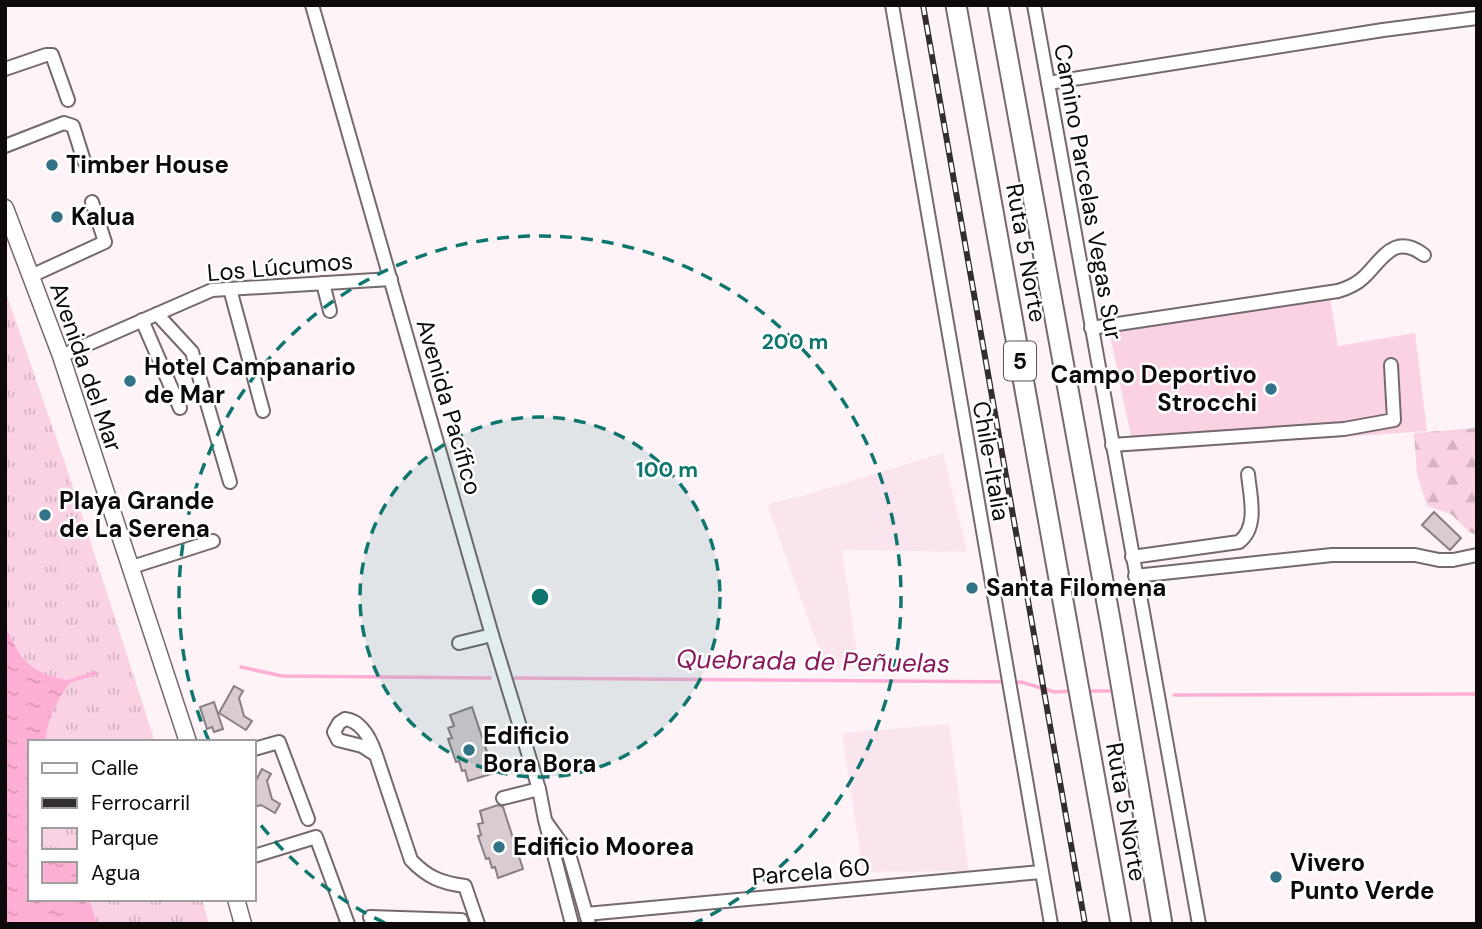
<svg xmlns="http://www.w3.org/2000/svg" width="1482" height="929" viewBox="0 0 1482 929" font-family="'DM Sans',sans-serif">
	<defs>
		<pattern id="forest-firs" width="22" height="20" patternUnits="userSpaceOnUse" patternTransform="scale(1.75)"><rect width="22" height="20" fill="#fad2e3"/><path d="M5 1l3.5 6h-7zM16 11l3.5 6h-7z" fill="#d5b3c2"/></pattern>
		<pattern id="park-tufts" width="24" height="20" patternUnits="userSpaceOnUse" patternTransform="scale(1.75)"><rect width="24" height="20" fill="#fad2e3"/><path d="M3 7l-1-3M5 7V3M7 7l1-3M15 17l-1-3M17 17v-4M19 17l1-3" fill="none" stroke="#d5b3c2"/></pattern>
		<pattern id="water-ripples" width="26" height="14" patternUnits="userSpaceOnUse" patternTransform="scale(1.75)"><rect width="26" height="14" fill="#feafd3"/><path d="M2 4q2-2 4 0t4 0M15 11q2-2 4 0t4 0" fill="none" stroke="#d895b4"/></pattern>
	</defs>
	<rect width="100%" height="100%" fill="#fef4f8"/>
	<g fill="#fae5ee">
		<path d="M943,453L967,552L842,550L859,667L827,671L767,504L809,494Z"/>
		<path d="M949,724L969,871L863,872L842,733Z"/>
	</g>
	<path fill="#fad2e3" d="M1330,299L1338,346L1415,333L1427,431L1134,452L1109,330Z"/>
	<path fill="url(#forest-firs)" d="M1477,428V535L1469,532L1451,514L1427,506L1417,474L1414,433Z"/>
	<path fill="url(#park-tufts)" d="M5,290L67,469L155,742H30V899H202L209,924H6Z"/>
	<path fill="url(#water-ripples)" d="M5,624C20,661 30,673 71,681C58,698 46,720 46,742H30V899H89L97,924H5Z"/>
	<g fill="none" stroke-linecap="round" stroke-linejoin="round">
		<g stroke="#feafd3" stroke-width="3.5">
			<path d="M241,667L282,676L490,678"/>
			<path d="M515,678L1021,682L1055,692L1072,691"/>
			<path d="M67,682L95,673"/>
			<path d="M1086,691H1109"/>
			<path d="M1174,695L1477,694"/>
		</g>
	</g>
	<g fill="#d8ccd1" stroke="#897e83" stroke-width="2">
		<path d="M1434,512L1461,538L1450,550L1422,525Z"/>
		<path d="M234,686L243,691L239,698L244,716L252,721L246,730L219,713Z"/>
		<path d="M214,702L223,729L214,732L212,727L207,729L200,707Z"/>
		<path d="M472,707L494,773L468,781L465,770L462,771L459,761L456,762L448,739L452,738L448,728L454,726L450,715Z"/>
		<path d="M262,769L271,774L267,781L272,799L280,804L275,813L261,805L254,807V784Z"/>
		<path d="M498,805L503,807L523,869L498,878L495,867L492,868L489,858L486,859L478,836L481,835L478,824L483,823L480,811Z"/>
	</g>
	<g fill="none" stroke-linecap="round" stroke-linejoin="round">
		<g stroke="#74696d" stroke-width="16">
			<g id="minor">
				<path d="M312,5L492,635L539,789L545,820L572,924"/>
				<path d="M892,5L1051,924"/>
				<path d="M1034,5L1199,924"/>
				<path d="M5,69L46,55H52L68,100"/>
				<path d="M1048,83L1383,30L1477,18"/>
				<path d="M5,146L64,123L73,126L84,161"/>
				<path d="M31,276L105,242L92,202"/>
				<path d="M323,283L330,311"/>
				<path d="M230,289L263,411"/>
				<path d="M157,314L192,352L230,482"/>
				<path d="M142,320L180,408"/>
				<path d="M1091,328L1338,291C1348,288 1357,284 1364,277C1382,260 1394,232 1424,255"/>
				<path d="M61,356L212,290L391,279"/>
				<path d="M1112,445L1344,429L1394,420L1391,365"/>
				<path d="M1132,557L1239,542C1259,527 1250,496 1248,474"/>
				<path d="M132,567L213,541"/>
				<path d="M1135,576L1332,555H1415L1439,560H1453L1477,555"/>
				<path d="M459,643L492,635"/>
				<path d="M254,749L279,742L308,819"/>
				<path d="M376,755L362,746L338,740L334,732L339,723L345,719C362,721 371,740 376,755L411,860C427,877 441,883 465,886L478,924"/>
				<path d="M503,798L539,789"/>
				<path d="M546,822L569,854L589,924"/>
				<path d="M254,856L316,837L348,924"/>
				<path d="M586,914L1041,872"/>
				<path d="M373,924L370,917L461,920L462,924"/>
			</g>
		</g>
		<g stroke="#74696d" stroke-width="19">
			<g id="major">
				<path d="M5,208L61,356L188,742"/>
				<path d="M236,899L243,924"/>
			</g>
		</g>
		<g stroke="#74696d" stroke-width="23">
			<g id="highway">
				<path d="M956,5L1121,924"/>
				<path d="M998,5L1111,625L1162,924"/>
			</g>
		</g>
		<use href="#minor" stroke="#fff" stroke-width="12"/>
		<use href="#major" stroke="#fff" stroke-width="16"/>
		<use href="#highway" stroke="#fff" stroke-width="19"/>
		<g stroke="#322d2f" stroke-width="6">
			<path id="rail" d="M923,5L1085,924"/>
		</g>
		<use href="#rail" stroke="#fff" stroke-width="3.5" stroke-dasharray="10" stroke-linecap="butt"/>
	</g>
	<circle cx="540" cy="597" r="180" fill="#0f766e" fill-opacity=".12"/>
	<g fill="none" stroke="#0f766e" stroke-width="3.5" stroke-dasharray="12 9">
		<circle cx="540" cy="597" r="180"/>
		<path d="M385 923A361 361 0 0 1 256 819M209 741A361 361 0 1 1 695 923"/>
	</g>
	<g fill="#337387" stroke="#fff" stroke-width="2.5">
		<circle cx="52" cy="165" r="7"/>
		<circle cx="57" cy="217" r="7"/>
		<circle cx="130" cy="381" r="7"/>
		<circle cx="1271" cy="389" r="7"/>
		<circle cx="45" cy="515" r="7"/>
		<circle cx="972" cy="588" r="7"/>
		<circle cx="469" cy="750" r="7"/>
		<circle cx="499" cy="847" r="7"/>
		<circle cx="1276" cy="877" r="7"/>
	</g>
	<g text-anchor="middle" stroke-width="5" stroke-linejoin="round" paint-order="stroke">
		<rect fill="#fff" stroke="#565455" stroke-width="2" x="1004" y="341.5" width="32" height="39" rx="5"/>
		<g font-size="23" font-weight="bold" fill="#0e0a0c">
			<text x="1020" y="369">5</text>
		</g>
		<g font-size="24" font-weight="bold" fill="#0e0a0c" stroke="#fff" text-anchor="start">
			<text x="66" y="173">Timber House</text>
			<text x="71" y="225">Kalua</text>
			<text x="144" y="375">Hotel Campanario<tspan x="144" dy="28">de Mar</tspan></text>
			<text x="1257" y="383" text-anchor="end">Campo Deportivo<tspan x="1257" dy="28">Strocchi</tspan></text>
			<text x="59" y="509">Playa Grande<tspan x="59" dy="28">de La Serena</tspan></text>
			<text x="986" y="596">Santa Filomena</text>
			<text x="483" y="744">Edificio<tspan x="483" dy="28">Bora Bora</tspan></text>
			<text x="513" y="855">Edificio Moorea</text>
			<text x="1290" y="871">Vivero<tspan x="1290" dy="28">Punto Verde</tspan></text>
		</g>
		<g font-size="24" fill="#0e0a0c" stroke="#fff">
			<text transform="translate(1088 192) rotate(80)" y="8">Camino Parcelas Vegas Sur</text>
			<text transform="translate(1026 253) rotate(80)" y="8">Ruta 5 Norte</text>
			<text transform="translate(280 267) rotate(-5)" y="8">Los Lúcumos</text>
			<text transform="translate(86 367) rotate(71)" y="8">Avenida del Mar</text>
			<text transform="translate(449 407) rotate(74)" y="8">Avenida Pacífico</text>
			<text transform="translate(991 461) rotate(80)" y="8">Chile-Italia</text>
			<text transform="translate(1126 812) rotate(80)" y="8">Ruta 5 Norte</text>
			<text transform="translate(811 872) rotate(-5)" y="8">Parcela 60</text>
		</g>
		<g font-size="26" font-style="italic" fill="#8a1a5b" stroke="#fff">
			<text transform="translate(813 661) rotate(1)" y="9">Quebrada de Peñuelas</text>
		</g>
	</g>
	<circle cx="540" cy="597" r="10" fill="#0f766e" stroke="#fff" stroke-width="3.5"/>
	<g font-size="21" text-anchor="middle" font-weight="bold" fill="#0f766e" stroke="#fff" stroke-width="5" stroke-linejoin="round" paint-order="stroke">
		<text x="795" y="349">200 m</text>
		<text x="667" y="477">100 m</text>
	</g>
	<rect width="1482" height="929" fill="none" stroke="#0e0a0c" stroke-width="14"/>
	<rect x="28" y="740" width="228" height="161" fill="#ffffff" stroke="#9f9d9e" stroke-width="2"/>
	<rect x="42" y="763" width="35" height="10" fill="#ffffff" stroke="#9f9d9e" stroke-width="2"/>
	<text x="91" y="775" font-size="21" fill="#0e0a0c">Calle</text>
	<rect x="42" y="798" width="35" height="10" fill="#322d2f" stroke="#9f9d9e" stroke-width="2"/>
	<text x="91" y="810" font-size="21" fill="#0e0a0c">Ferrocarril</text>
	<rect x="42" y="828" width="35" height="21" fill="url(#park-tufts)" stroke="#9f9d9e" stroke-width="2"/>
	<text x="91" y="845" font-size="21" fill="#0e0a0c">Parque</text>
	<rect x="42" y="862" width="35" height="21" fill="url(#water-ripples)" stroke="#9f9d9e" stroke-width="2"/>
	<text x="91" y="880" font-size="21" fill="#0e0a0c">Agua</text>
</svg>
